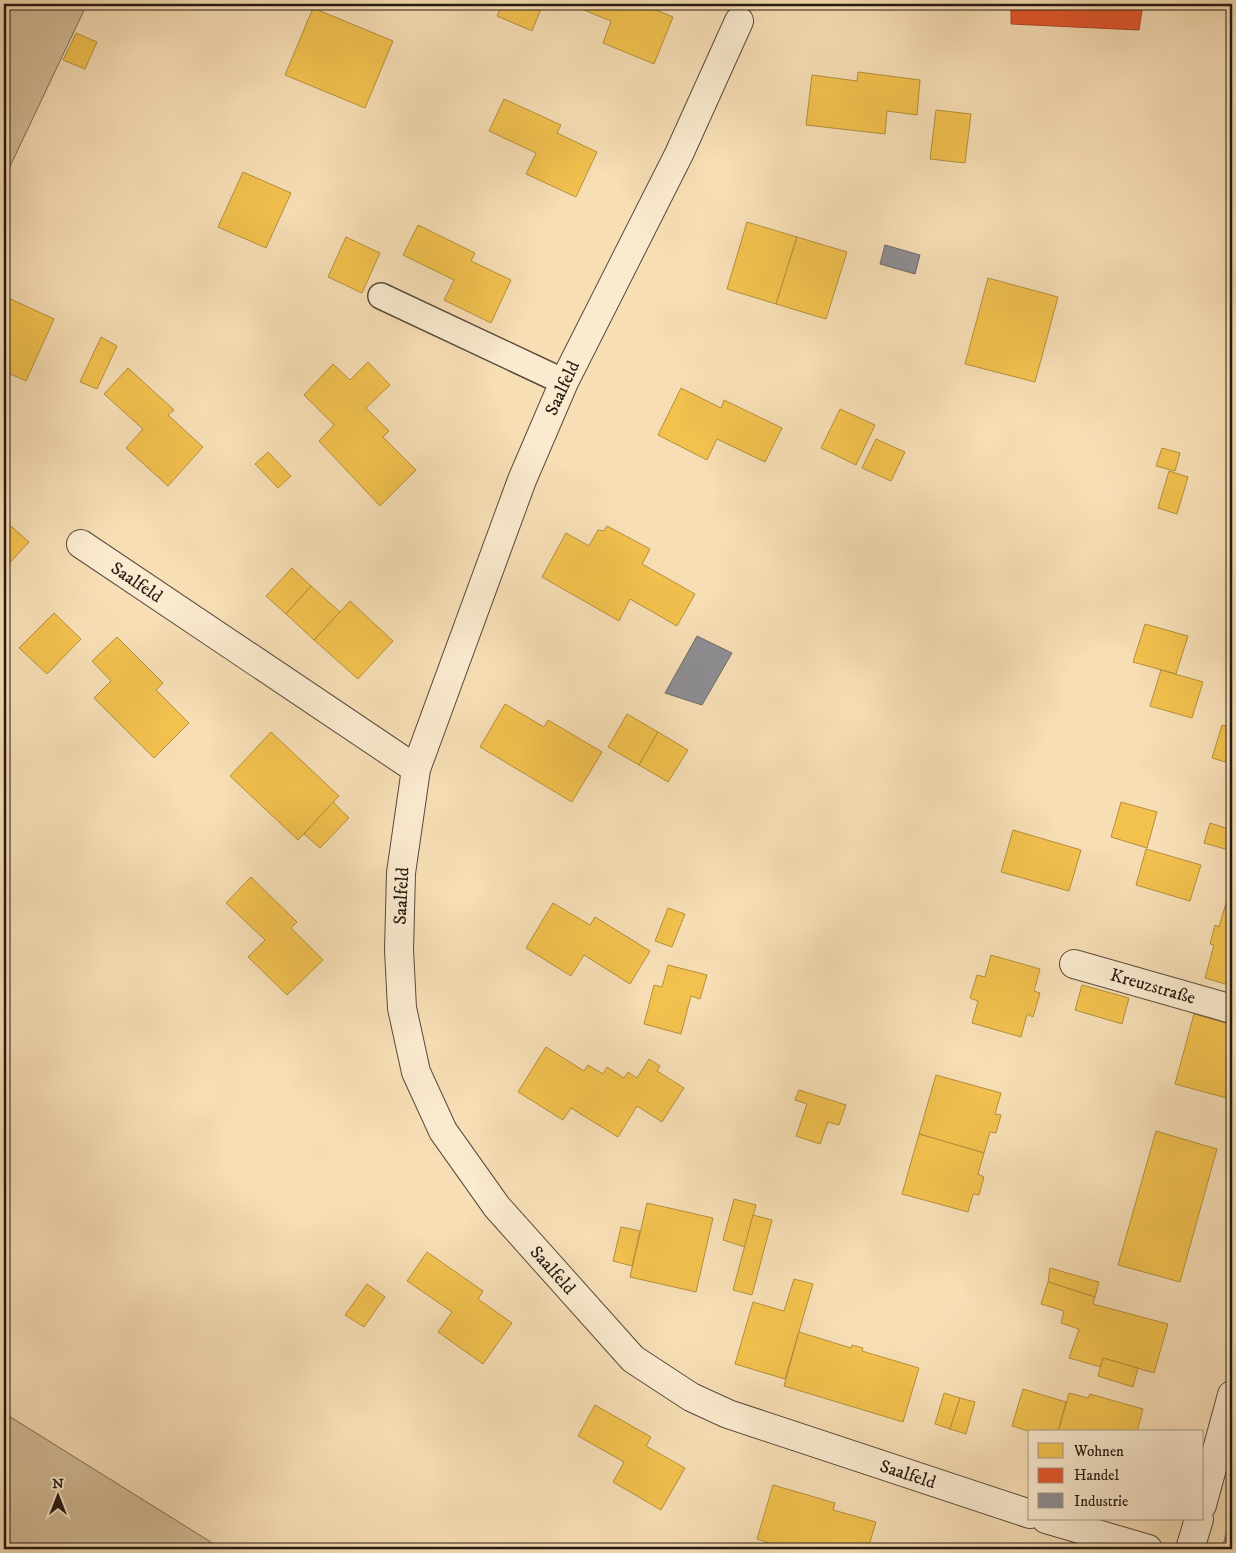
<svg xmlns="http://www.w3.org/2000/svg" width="1236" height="1553" viewBox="0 0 1236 1553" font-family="'IM FELL DW Pica',serif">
	<rect width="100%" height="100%" fill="#f7deb5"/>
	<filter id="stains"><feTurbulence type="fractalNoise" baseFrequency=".004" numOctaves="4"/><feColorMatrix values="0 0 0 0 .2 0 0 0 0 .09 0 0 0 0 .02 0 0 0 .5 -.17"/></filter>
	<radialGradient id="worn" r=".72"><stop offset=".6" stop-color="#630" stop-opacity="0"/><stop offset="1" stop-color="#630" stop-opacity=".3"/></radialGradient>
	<g fill="#d3bd99" stroke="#7c6b56">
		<path d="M4,4H87L4,179Z"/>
		<path d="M4,1413L222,1549H4Z"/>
		<path d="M1232,1512V1549H1222Z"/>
	</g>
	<g fill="#f2c14e" stroke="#b48f3c">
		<path d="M502,4H543L532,31L497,16Z"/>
		<path d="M569,4H642L673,17L654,64L603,43L611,21Z"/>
		<path d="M313,8L393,41L365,108L285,75Z"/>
		<path d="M76,33L97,42L85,69L63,60Z"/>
		<path d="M858,72L920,80L917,115L887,111L885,134L806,125L812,75L857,81Z"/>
		<path d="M504,99L561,125L557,133L597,152L576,197L526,174L536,153L489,131Z"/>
		<path d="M936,110L971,114L965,163L930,159Z"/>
		<path d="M243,172L291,193L266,248L218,227Z"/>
		<path d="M747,222L797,237L776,304L727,289Z"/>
		<path d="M418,225L475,253L471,261L511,280L491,323L444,300L454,280L403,255Z"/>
		<path d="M346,237L380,253L362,293L328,277Z"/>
		<path d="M797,237L847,252L826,319L776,304Z"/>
		<path d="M988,278L1058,297L1035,382L965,364Z"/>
		<path d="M4,296L54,319L26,381L4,371Z"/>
		<path d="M101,337L117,346L97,389L80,382Z"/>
		<path d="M368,362L390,385L366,408L389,431L383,437L416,470L380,506L319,441L334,425L304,395L333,364L350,380Z"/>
		<path d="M128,368L174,410L168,415L203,447L168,486L126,448L143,429L104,394Z"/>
		<path d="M681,388L721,408L724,400L782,428L765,462L717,439L707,460L658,435Z"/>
		<path d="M840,409L875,425L856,465L821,448Z"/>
		<path d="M876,439L905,452L891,481L862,468Z"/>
		<path d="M1162,448L1180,453L1175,471L1156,466Z"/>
		<path d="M268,452L291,476L278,488L255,464Z"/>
		<path d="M1169,471L1188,477L1177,514L1158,508Z"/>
		<path d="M4,520L29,542L4,569Z"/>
		<path d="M607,526L650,549L642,564L695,594L677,626L630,599L619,621L542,577L566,533L589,546L598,530L604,531Z"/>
		<path d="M292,568L311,586L286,614L266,596Z"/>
		<path d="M311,586L340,612L314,640L286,614Z"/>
		<path d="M350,601L393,641L358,679L314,640Z"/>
		<path d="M54,613L81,639L47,674L19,648Z"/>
		<path d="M1145,624L1188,636L1176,674L1133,662Z"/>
		<path d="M117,637L163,683L156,690L189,723L154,758L94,698L111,681L92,661Z"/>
		<path d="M1161,670L1203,682L1192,718L1150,706Z"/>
		<path d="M505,704L544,727L548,720L602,752L572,802L480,747Z"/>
		<path d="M627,714L658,732L639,765L608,747Z"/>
		<path d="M1222,725L1232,728V764L1212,758Z"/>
		<path d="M271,732L339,796L298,840L230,776Z"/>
		<path d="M658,732L688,750L668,782L639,765Z"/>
		<path d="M333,802L349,818L320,848L304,834Z"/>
		<path d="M1121,802L1157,812L1147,848L1111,837Z"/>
		<path d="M1210,823L1232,830V851L1204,843Z"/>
		<path d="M1013,830L1081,850L1069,891L1001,872Z"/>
		<path d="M1146,849L1201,865L1190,901L1136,885Z"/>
		<path d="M251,877L297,922L291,928L323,960L287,995L248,957L265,940L226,903Z"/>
		<path d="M1229,893L1232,894V986L1205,978L1214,945L1210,944L1215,925L1219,927Z"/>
		<path d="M553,903L590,925L595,917L650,951L630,984L584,955L571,976L526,948Z"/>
		<path d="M668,908L685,914L672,947L655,941Z"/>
		<path d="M991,955L1040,969L1034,991L1040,993L1033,1017L1027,1014L1021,1037L972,1023L978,1001L970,998L977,975L985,977Z"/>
		<path d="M668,965L707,975L700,999L691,996L681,1034L644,1024L654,985L662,987Z"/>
		<path d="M1082,985L1129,998L1122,1024L1075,1010Z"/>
		<path d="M1194,1014L1232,1025V1091L1230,1099L1175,1084Z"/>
		<path d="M546,1047L584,1071L588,1065L603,1074L607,1067L624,1078L628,1072L637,1078L649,1059L660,1066L657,1071L684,1088L662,1122L637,1106L618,1137L571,1108L563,1120L518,1092Z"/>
		<path d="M936,1075L1001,1093L995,1114L1001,1115L996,1133L990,1132L984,1153L919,1134Z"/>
		<path d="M799,1090L846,1105L839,1125L828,1122L820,1144L796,1136L807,1104L795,1100Z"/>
		<path d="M1156,1131L1217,1149L1180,1282L1118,1265Z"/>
		<path d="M919,1134L984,1153L978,1174L984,1177L979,1195L973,1194L968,1212L902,1194Z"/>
		<path d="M734,1199L756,1205L745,1247L723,1240Z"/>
		<path d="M647,1203L713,1218L696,1292L630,1277Z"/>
		<path d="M753,1215L772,1220L752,1295L733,1290Z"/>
		<path d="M621,1227L640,1231L632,1266L613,1261Z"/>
		<path d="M427,1252L483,1291L478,1299L512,1323L483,1364L438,1332L452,1312L407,1281Z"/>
		<path d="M1050,1268L1099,1282L1095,1297L1048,1282Z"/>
		<path d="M794,1279L813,1284L785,1379L735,1364L753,1302L784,1311Z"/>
		<path d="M1048,1282L1095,1297L1093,1304L1168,1324L1154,1373L1103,1358L1101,1367L1069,1358L1079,1329L1061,1323L1064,1311L1041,1304Z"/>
		<path d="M367,1284L385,1297L364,1327L345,1315Z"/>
		<path d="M799,1332L851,1348L852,1345L863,1348L862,1351L919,1368L903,1422L784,1386Z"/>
		<path d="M1103,1358L1138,1368L1133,1387L1098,1376Z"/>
		<path d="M1023,1389L1066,1402L1058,1432H1031L1012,1426Z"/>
		<path d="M944,1393L960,1398L950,1429L935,1424Z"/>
		<path d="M1069,1393L1088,1398L1090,1394L1143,1409L1137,1432H1058Z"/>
		<path d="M960,1398L975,1402L966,1434L950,1429Z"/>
		<path d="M595,1405L651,1437L646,1446L685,1468L661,1510L613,1482L624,1462L578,1436Z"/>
		<path d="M773,1485L835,1503L833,1510L876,1522L868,1549H787L757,1539Z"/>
		<path d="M972,1544L990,1549H971Z"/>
	</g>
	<g fill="#e4572e" stroke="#ab4426">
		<path d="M927,4H982V7L927,8Z"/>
		<path d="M1011,4H1143L1139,30L1011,24Z"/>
	</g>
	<g fill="#8d8d92" stroke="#6e6a6c">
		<path d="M885,245L920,255L915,274L880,264Z"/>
		<path d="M697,636L732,653L702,705L665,693Z"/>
	</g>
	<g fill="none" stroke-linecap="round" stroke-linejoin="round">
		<g stroke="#5a4a3c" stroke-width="28">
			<path id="lane" d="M381,296L564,382"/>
		</g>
		<g stroke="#5a4a3c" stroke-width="30">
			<g id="street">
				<path d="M739,21L679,154L564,382L522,480L416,769L401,873L399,950L402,1008L416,1072L443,1131L497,1207L633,1359L691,1397L728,1414L1030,1514"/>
				<path d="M81,544L416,769"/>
				<path d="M1074,964L1232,1009"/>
				<path d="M1202,1505L1232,1395"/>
				<path d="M1046,1519L1148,1549"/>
				<path d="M1190,1549L1199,1519"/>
			</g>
		</g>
		<use href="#lane" stroke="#faeacf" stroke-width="25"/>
		<use href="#street" stroke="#faeacf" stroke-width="28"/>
	</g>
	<g text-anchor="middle" stroke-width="5" stroke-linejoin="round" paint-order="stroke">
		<g font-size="18" fill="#251913" stroke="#faeacf">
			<text transform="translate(562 388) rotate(-65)" y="6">Saalfeld</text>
			<text transform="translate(137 582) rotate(34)" y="6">Saalfeld</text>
			<text transform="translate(401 896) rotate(-87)" y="6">Saalfeld</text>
			<text transform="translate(1153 986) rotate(16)" y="6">Kreuzstraße</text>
			<text transform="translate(553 1270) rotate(48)" y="6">Saalfeld</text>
			<text transform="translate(908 1474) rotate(18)" y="6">Saalfeld</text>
		</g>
	</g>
	<rect width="1236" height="1553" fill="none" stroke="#f7deb5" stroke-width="20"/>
	<rect x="5" y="5" width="1226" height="1543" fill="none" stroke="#251913" stroke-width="2.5"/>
	<rect x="10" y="10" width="1216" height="1533" fill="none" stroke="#251913"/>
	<rect x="1028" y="1430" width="175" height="90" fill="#faeacf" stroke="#a59684"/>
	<rect x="1038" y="1443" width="25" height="15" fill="#f2c14e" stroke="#a59684"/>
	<text x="1074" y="1456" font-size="15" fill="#251913">Wohnen</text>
	<rect x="1038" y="1468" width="25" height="15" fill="#e4572e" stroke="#a59684"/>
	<text x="1074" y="1480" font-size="15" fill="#251913">Handel</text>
	<rect x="1038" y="1493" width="25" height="15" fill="#8d8d92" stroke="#a59684"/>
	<text x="1074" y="1506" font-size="15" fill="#251913">Industrie</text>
	<g transform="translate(58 1496)" stroke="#faeacf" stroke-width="4" paint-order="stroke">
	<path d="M0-4L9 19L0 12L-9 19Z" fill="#251913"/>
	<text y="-8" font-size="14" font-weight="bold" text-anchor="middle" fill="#251913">N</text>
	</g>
	<rect width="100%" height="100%" filter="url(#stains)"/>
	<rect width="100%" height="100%" fill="url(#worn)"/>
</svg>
